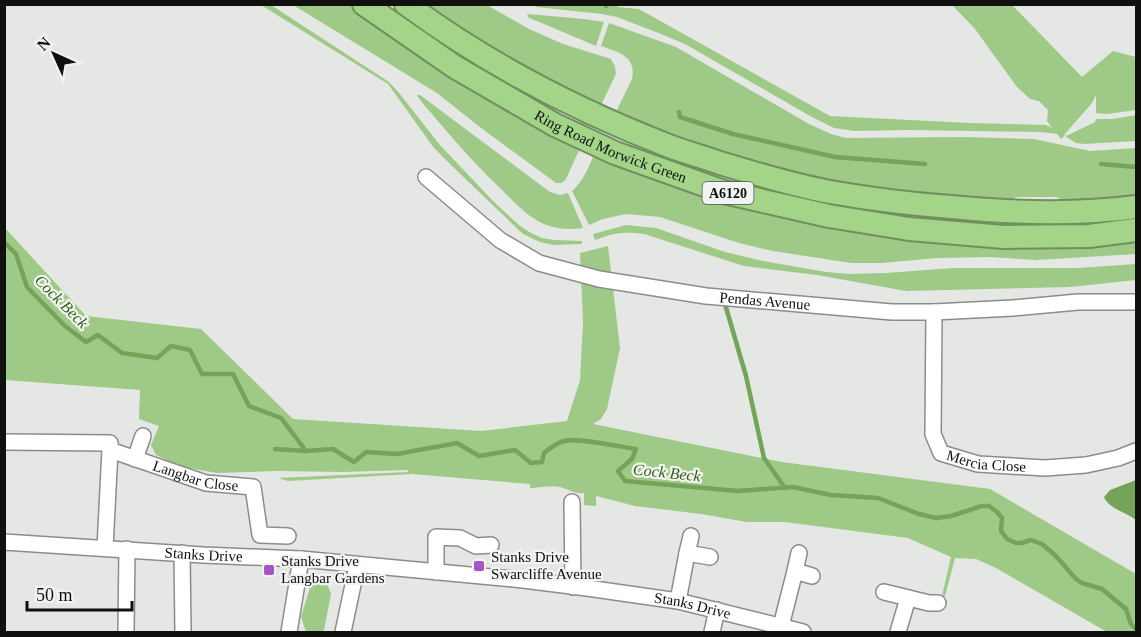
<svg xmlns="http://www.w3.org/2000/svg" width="1141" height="637" viewBox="0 0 1141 637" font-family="'Times New Roman',serif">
	<rect width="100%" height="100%" fill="#e5e7e4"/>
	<g fill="#9ec986">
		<path d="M618,4V7L639,9L830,116L970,123L1046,125L1052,128L1047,121L1048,110L1039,101L1030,99L1017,87L975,29L952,5H1012L1082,77L1113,51L1136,57V110L1107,114L1096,113V95L1092,103L1064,135L1066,136L1095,122L1096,119H1113L1136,115V141L1084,144L1076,143L1065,136H1064L1061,139L1057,134L1041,132L910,130L855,131L834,128L810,116L685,44L656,32L617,17L602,14L536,7V4Z"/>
		<path d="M261,5H271L389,82L400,94L439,144L493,201L520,226L531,233L542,238L553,240L580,241H582V244L554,245L540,242L523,234L453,167L434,148L388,84Z"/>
		<path d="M293,5H350L369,18L580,148L566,179L562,183H556L481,128L437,93Z"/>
		<path d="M424,5H487L529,29L563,44L611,59L615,66L616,74L601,105L519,64Z"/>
		<path d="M527,14L584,19L604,22L596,46L537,21L529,18Z"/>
		<path d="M609,23L676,47L809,124L831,134L846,138L962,137L1034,139L1090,151L1136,148V199L1068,204L1057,197H1016L1005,204L835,185L716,154L614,116L632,79C637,56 618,52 601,46Z"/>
		<path d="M417,95H420L550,192L560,195L568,193L583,228C567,230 552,229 538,221C525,214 514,202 503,191C480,169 458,145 437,120C431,112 422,104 417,95Z"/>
		<path d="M596,151L753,208L1136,239V254L1036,260L991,257L937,258L882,263H851L773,251L739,243L660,217L626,214L603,219L589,225L572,191C584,181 589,165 596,151Z"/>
		<path d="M626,225L656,228L725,252L763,261L826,272L849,274L886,273L953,268H1078L1136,264V280L1070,287L906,291L817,275L744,266L644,234C624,231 613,233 595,240L593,234Z"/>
		<path d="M4,227L86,316L201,329L293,419L481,431L567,421L580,380L583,321L580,253L608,246L620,348L607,409L601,419L593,424L782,462L990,489L1136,574V632H1107L996,568L976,559L955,558L945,596H942L951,557L908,538L785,522H747L701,514L635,506L596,496V506L584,505V493C575,494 568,489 560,487C551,485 539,488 530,488V484L412,474L288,481L278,478L408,472V470L343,472L277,471L217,473L183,467L156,455L151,445L159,426L139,419L140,390L5,380Z"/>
		<path d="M321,579L326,580L331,594L324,630L321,632H306L301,617L311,584Z"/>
	</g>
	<path fill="#74a359" d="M1136,480V520C1126,512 1109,509 1104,497L1110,490Z"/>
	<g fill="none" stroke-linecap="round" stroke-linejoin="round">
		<g stroke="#74a359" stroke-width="4.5">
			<path d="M606,4V6"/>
			<path d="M679,112L680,117L733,134L835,157L925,164"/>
			<path d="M1101,164L1136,167"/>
			<path d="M4,242L16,254L27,287L65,326L86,342L98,335L122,353L157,358L171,346L190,350L202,374H233L249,406L281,418L306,451L333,449L354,462L366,452L397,454L457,443L479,456L515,450L531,463L542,462L544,453C550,448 557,443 564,441C576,437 621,447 636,449L632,459L618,471L625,481L738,491L793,487L831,495L878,498L919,514L936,518L951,516L982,506H989L997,512L1002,518L1001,531L1007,539L1016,543H1022L1031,540L1042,544L1055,555L1076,579L1082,583L1102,589L1126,609L1131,624L1136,629"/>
			<path d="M725,304L746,376L764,458L785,488"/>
			<path d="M275,449L306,451"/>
		</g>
		<g stroke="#8b8d8a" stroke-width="18">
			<g id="minor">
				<path id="s1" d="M426,177L500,240L539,263L599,279L706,296L892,312H934L1013,308L1078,302H1136"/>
				<path id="s2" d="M934,312L933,434L941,453L978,464L1045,468L1086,465L1118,458L1136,451"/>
				<path d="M4,442L110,443V450"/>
				<path d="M135,459L143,436"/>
				<path d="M572,502L573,587"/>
				<path id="s3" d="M4,542L203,555L301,559L523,580L587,588L678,601L803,632"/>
				<path id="s4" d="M105,548L110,450L206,483L253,487L260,535L288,536"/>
				<path d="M182,553L183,632"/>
				<path d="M687,553L691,536"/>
				<path d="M795,571L799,553"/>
				<path d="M436,572V537L460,538L476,546L491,545"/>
				<path d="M884,592L929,603H938"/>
				<path d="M678,601L687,553L710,557"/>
				<path d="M781,626L795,571L812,576"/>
				<path d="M126,632L127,549"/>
				<path d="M289,632L301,559"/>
				<path d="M343,632L357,566"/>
				<path d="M712,632L717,610"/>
				<path d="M898,632L908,598"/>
			</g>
		</g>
		<g stroke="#708f5e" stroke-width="26">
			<g id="highway">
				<path id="s5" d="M364,4L455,67L555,125L615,153L724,192L829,216L909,229L1004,237L1089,236L1136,230"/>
				<path d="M406,4C486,63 576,110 669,146C685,152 703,157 720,163C756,174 793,185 830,192C870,199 910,204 951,207C1012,213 1075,215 1136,207"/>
			</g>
		</g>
		<use href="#minor" stroke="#fff" stroke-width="15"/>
		<use href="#highway" stroke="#a3d488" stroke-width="22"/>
	</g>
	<g fill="#a555c6" stroke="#f2f4f1" stroke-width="2">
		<rect x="473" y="560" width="12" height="12" rx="3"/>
		<rect x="263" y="564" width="12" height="12" rx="3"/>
	</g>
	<g text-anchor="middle" stroke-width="4.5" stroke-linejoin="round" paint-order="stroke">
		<rect fill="#f2f4f1" stroke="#545453" stroke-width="1.5" x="702.5" y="182" width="51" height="22" rx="4.5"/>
		<g font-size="14" font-weight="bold" fill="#10100f">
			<text x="728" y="198">A6120</text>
		</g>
		<g font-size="15" fill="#10100f" stroke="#f2f4f1">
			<text dy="5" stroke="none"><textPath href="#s5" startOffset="286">Ring Road Morwick Green</textPath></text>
			<text dy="5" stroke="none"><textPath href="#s1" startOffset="372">Pendas Avenue</textPath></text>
			<text dy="5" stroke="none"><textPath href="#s2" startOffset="189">Mercia Close</textPath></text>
			<text dy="5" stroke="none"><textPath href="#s4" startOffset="188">Langbar Close</textPath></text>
			<text dy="5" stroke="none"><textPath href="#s3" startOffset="200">Stanks Drive</textPath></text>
			<text dy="5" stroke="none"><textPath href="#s3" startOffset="692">Stanks Drive</textPath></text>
		</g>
		<g font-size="15" fill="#10100f" stroke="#f2f4f1" text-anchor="start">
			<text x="491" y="562">Stanks Drive<tspan x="491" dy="17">Swarcliffe Avenue</tspan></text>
			<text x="281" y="566">Stanks Drive<tspan x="281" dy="17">Langbar Gardens</tspan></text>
		</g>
		<g font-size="16" font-style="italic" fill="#335e12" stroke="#f2f4f1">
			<text transform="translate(62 301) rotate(45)" y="6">Cock Beck</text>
			<text transform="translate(667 472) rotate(6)" y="6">Cock Beck</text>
		</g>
	</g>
	<rect width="1141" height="637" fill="none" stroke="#10100f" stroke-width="12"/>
	<g transform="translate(54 54) rotate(315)" stroke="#f2f4f1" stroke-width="4.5" paint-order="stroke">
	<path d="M0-4.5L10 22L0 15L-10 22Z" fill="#10100f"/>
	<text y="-9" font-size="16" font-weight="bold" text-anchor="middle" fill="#10100f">N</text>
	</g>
	<path d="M27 601v9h105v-9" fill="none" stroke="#10100f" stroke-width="3"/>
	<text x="36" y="601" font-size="18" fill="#10100f" stroke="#f2f4f1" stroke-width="4.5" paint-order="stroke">50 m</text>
</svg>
